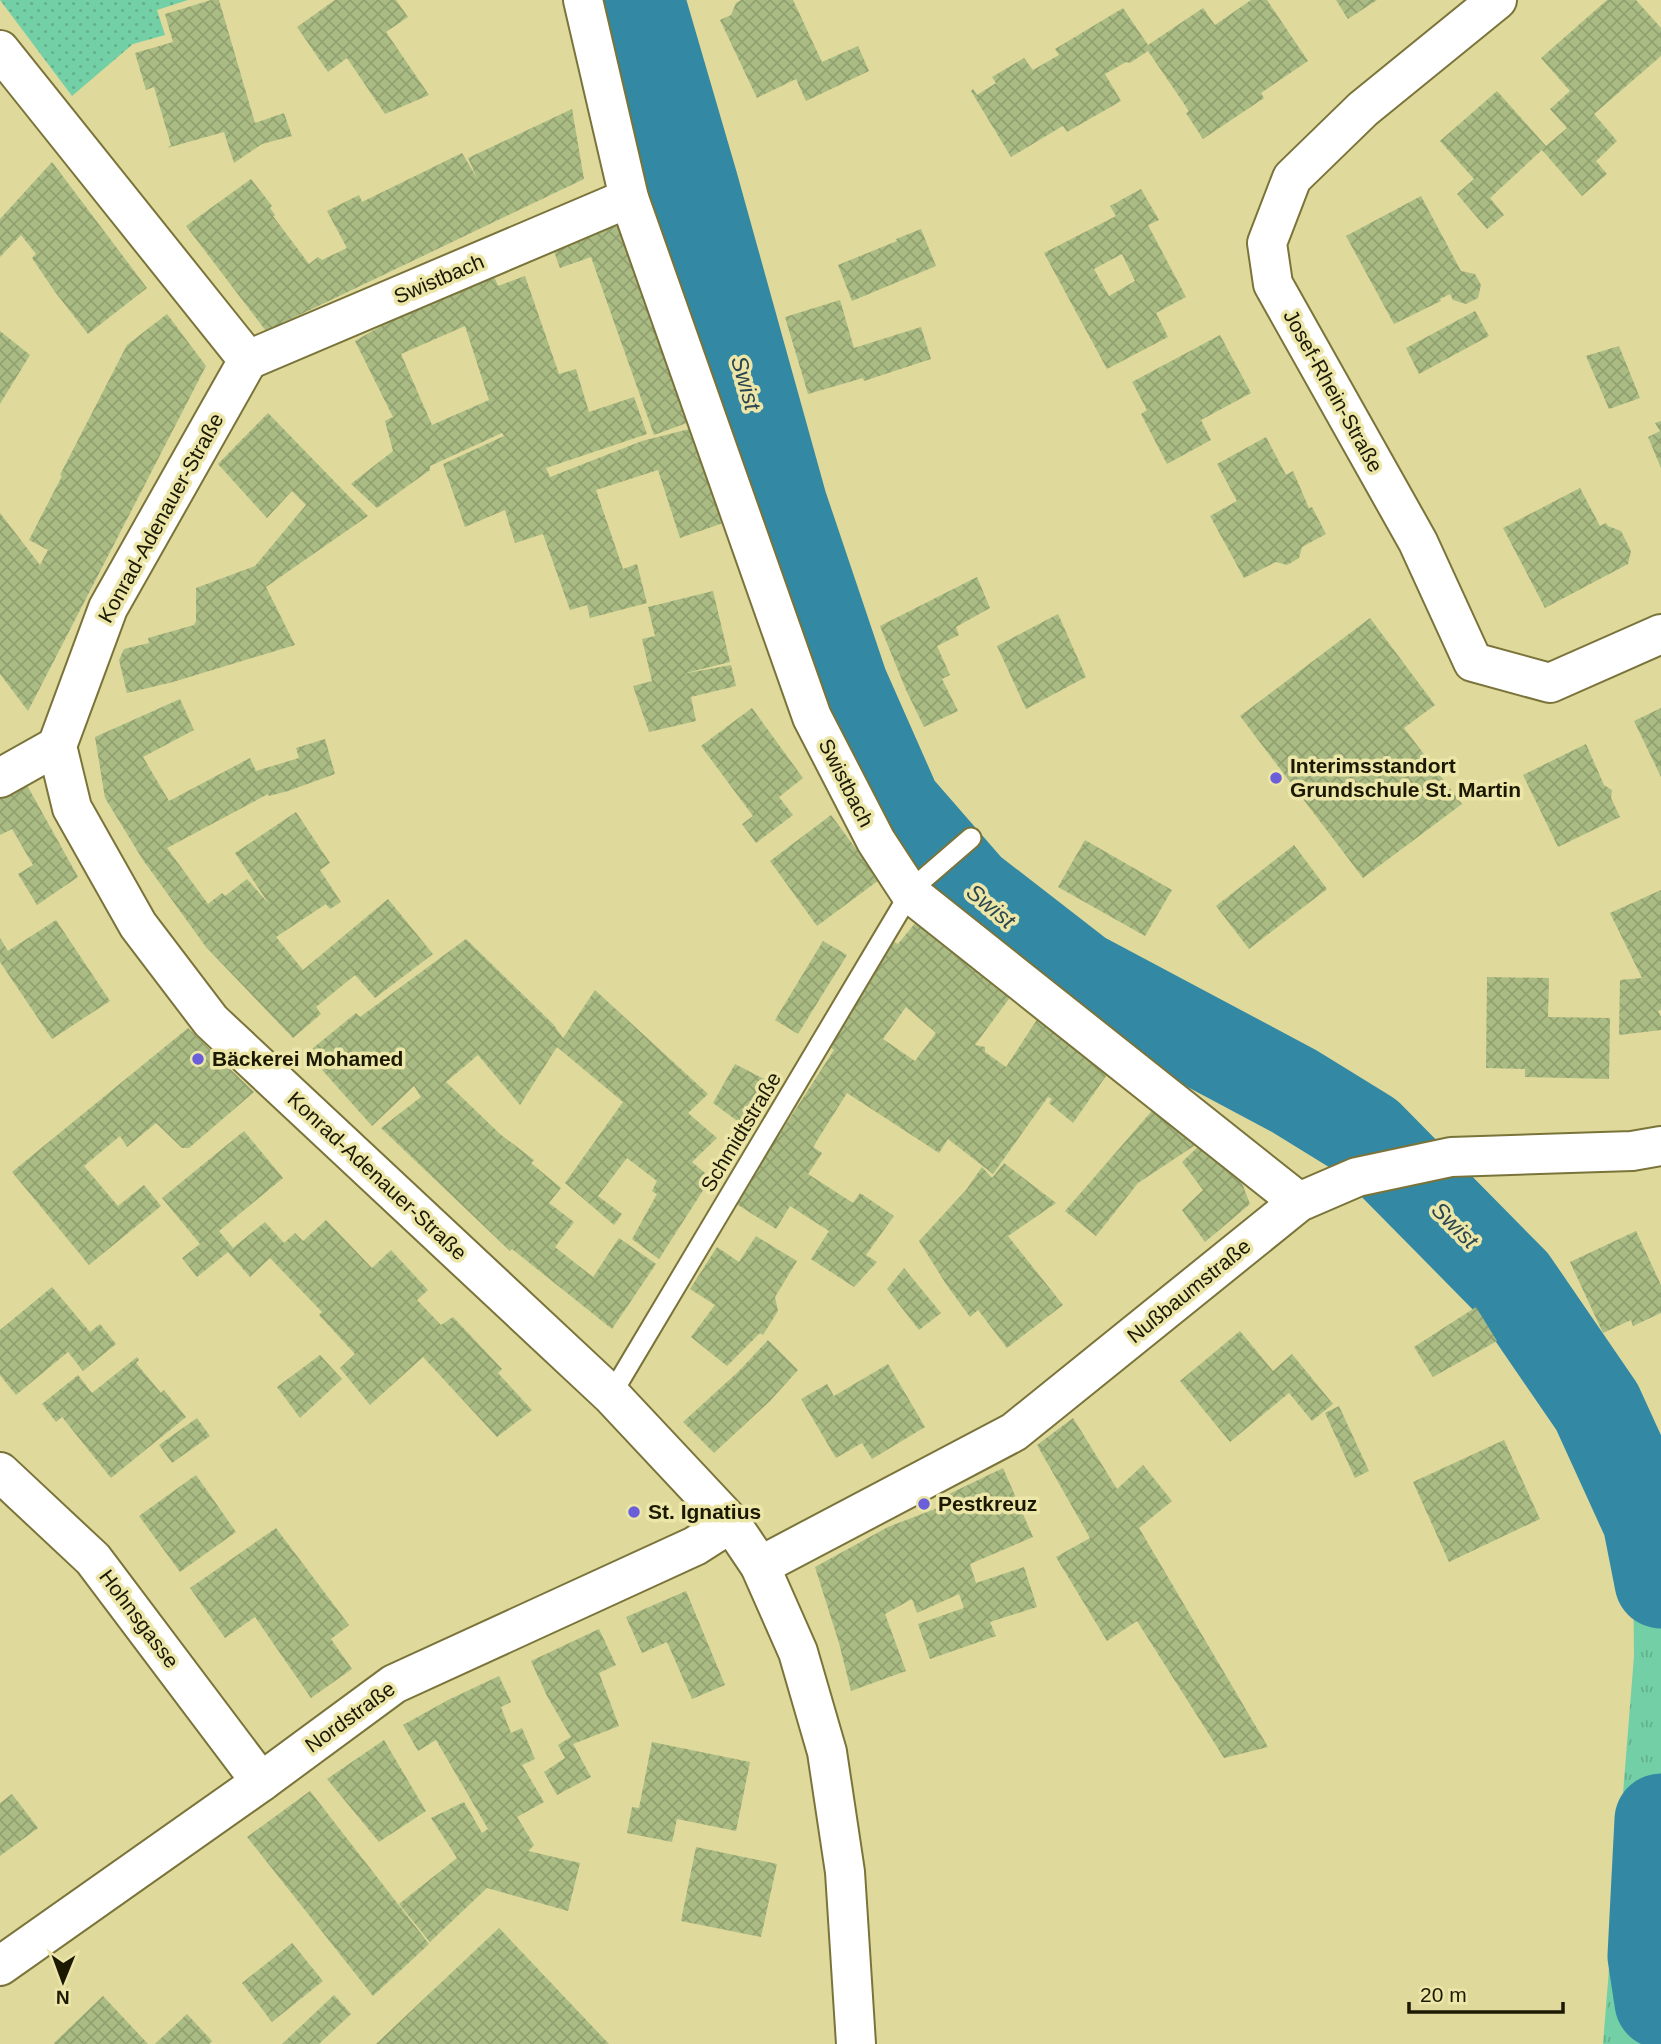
<svg xmlns="http://www.w3.org/2000/svg" width="1661" height="2044" viewBox="0 0 1661 2044" font-family="Helvetica,sans-serif">
	<defs>
		<pattern id="grass-tufts" width="24" height="20" patternUnits="userSpaceOnUse" patternTransform="scale(1.75)"><rect width="24" height="20" fill="#73cfa5"/><path d="M3 7l-1-3M5 7V3M7 7l1-3M15 17l-1-3M17 17v-4M19 17l1-3" fill="none" stroke="#63b18c"/></pattern>
		<pattern id="park-dots" width="8" height="8" patternUnits="userSpaceOnUse" patternTransform="scale(1.75)"><rect width="8" height="8" fill="#73cfa5"/><path d="M2 2h.1M6 6h.1" fill="none" stroke="#63b18c" stroke-width="1.8" stroke-linecap="round"/></pattern>
		<pattern id="building-cross-hatch" width="8" height="8" patternUnits="userSpaceOnUse" patternTransform="scale(1.75)"><rect width="8" height="8" fill="#aabc84"/><path d="M0 0l8 8M0 8l8-8" fill="none" stroke="#92a170"/></pattern>
	</defs>
	<rect width="100%" height="100%" fill="#dfd99c"/>
	<path fill="url(#grass-tufts)" d="M1661,1493V2044H1603L1634,1656L1633,1567L1619,1512Z"/>
	<path fill="url(#park-dots)" d="M0,0H188L157,10L165,35L133,44L72,96Z"/>
	<g fill="none" stroke-linecap="round" stroke-linejoin="round">
		<g stroke="#3388a3" stroke-width="93">
			<path d="M638,0L692,185L781,505L842,686L895,806L969,891L1080,977L1294,1091L1367,1136L1512,1283L1597,1407L1649,1521L1661,1582"/>
			<path d="M1661,1820L1654,1956L1661,2002"/>
		</g>
	</g>
	<g fill="url(#building-cross-hatch)" fill-rule="evenodd">
		<path d="M211,0H219L255,123L284,113L292,136L262,144L234,163L224,132L167,148L171,145L154,87L146,90L135,53L173,42L165,14Z"/>
		<path d="M335,0H396L408,17L386,32L429,95L385,114L347,58L328,72L297,27Z"/>
		<path d="M741,0H793L822,62L858,46L869,71L806,101L796,79L757,98L720,20L731,15L736,3Z"/>
		<path d="M1251,0H1267L1308,61L1261,93L1264,98L1203,139L1186,113L1189,111L1148,51L1130,63L1126,62L1105,74L1121,101L1067,132L1063,126L1061,127L1011,157L971,91L973,89L977,95L996,83L992,77L1024,58L1033,70L1059,55L1055,49L1123,8L1148,45L1203,8L1215,25Z"/>
		<path d="M1336,0H1377L1348,19Z"/>
		<path d="M1607,0H1636L1661,28V56L1594,114L1617,141L1596,161L1607,174L1582,196L1542,150L1490,198L1504,215L1487,229L1457,194L1474,179L1440,141L1497,91L1546,146L1567,128L1550,109L1570,91L1541,58Z"/>
		<path d="M572,109L584,179L266,331L186,226L251,179L272,206L270,208L275,215L273,216L309,264L318,257L322,260L347,248L327,211L359,195L362,202L462,153L477,178L468,158Z"/>
		<path d="M52,162L147,288L88,334L55,292L32,258L36,254L21,235L0,257V219Z"/>
		<path d="M1141,189L1159,220L1148,225L1186,297L1156,313L1168,337L1107,369L1044,253L1116,216L1110,206ZM1122,254L1135,281L1109,296L1094,269Z"/>
		<path d="M1421,196L1461,271L1475,274L1481,285L1478,298L1466,304L1453,300L1450,294L1440,299L1441,301L1394,324L1346,236Z"/>
		<path d="M616,226L623,228L695,420L654,435L591,257L560,268L553,249L608,227Z"/>
		<path d="M921,229L936,266L852,301L838,265L897,241L896,239Z"/>
		<path d="M493,274L498,286L525,276L559,374L576,369L589,412L634,397L647,434L546,468L550,477L642,441L697,427L729,521L680,538L658,470L596,490L623,569L637,564L647,603L590,618L587,605L570,610L543,534L515,543L505,510L465,527L443,464L504,436L502,433L430,466V470L377,508L351,484L393,451L385,421L393,417L355,341L421,303ZM465,326L489,400L432,425L401,354Z"/>
		<path d="M840,300L854,348L921,327L931,359L864,381L863,378L808,394L785,317Z"/>
		<path d="M1475,311L1489,336L1419,374L1406,348Z"/>
		<path d="M167,314L206,366L28,711L0,674V513L40,565L48,550L29,540L62,476L60,475L127,345Z"/>
		<path d="M0,331L30,355L0,404Z"/>
		<path d="M1220,335L1251,393L1201,420L1211,440L1167,464L1141,414L1147,410L1132,382Z"/>
		<path d="M1619,346L1640,398L1609,409L1586,356Z"/>
		<path d="M268,413L368,516L266,587L295,645L173,682L127,693L119,660L124,649L149,643L148,638L194,625L196,621V588L255,566L306,505L292,491L267,518L218,464Z"/>
		<path d="M1661,421V468L1648,437L1660,431L1655,423Z"/>
		<path d="M1266,437L1286,475L1293,471L1309,508L1312,507L1326,534L1302,547L1299,558L1287,565L1276,562L1244,578L1210,516L1237,501L1217,464Z"/>
		<path d="M1580,488L1600,526L1606,523L1608,526L1621,531L1631,551L1628,564L1545,608L1503,528Z"/>
		<path d="M977,577L990,608L956,627L959,635L937,646L950,675L942,679L958,711L924,727L906,690L880,626Z"/>
		<path d="M713,591L730,662L682,674L731,665L736,686L691,697L696,721L649,732L633,686L652,681L642,639L655,636L648,607Z"/>
		<path d="M1058,614L1086,677L1026,709L997,646Z"/>
		<path d="M1370,618L1435,705L1404,728L1462,804L1363,878L1240,716Z"/>
		<path d="M180,699L194,730L143,757L169,801L250,758L256,771L299,758L296,748L325,739L335,774L288,791L269,796L268,794L167,848L208,904L222,893L225,896L247,879L269,904L235,853L296,812L330,863L320,870L341,902L330,909L326,904L276,937L303,970L388,899L433,954L375,998L355,975L316,1007L321,1014L293,1038L206,947L143,860L105,798L95,737Z"/>
		<path d="M752,708L803,778L779,797L793,815L756,843L742,824L753,816L701,746Z"/>
		<path d="M1661,708V777L1634,721Z"/>
		<path d="M1586,744L1604,785L1612,790L1611,798L1620,817L1558,847L1523,775Z"/>
		<path d="M23,778L78,877L37,905L18,874L33,865L12,829L0,835V791Z"/>
		<path d="M831,815L879,880L817,926L770,861Z"/>
		<path d="M1085,840L1172,890L1145,936L1058,887Z"/>
		<path d="M1294,845L1327,889L1249,949L1216,906Z"/>
		<path d="M1661,890V1010L1658,1011L1661,1017V1030L1619,1035L1620,980L1642,978L1610,913Z"/>
		<path d="M56,920L110,1001L52,1039L0,962V938L8,951Z"/>
		<path d="M916,922L1011,996L975,1045L985,1047V1052L1006,1067L1038,1018L1111,1069L1073,1123L1049,1103L1052,1099L1048,1097L993,1174L948,1139L939,1153L847,1093L813,1147L822,1153L808,1174L853,1203L860,1193L894,1216L866,1255L877,1262L854,1287L811,1259L829,1231L790,1206L776,1229L735,1203L834,1050L827,1044L889,939L898,944ZM906,1007L936,1033L915,1061L883,1039Z"/>
		<path d="M466,939L553,1024L563,1038L595,990L708,1094L688,1113L717,1138L692,1162L711,1178L659,1259L632,1239L657,1194L652,1191L657,1181L627,1158L598,1196L622,1214L614,1225L565,1183L623,1102L557,1047L520,1105L478,1055L446,1082L500,1134L534,1160L531,1163L561,1188L549,1203L574,1222L555,1247L593,1277L619,1238L656,1264L612,1329L512,1249L510,1251L381,1128L421,1097L414,1086L372,1126L307,1053L356,1013L360,1017Z"/>
		<path d="M823,941L847,955L798,1034L775,1020Z"/>
		<path d="M1487,977L1549,978L1548,1017L1610,1018L1609,1079L1525,1077V1069L1486,1068Z"/>
		<path d="M188,1028L254,1092L189,1148H182L156,1123L127,1147L120,1136L84,1166L118,1206L144,1185L161,1206L89,1265L12,1172Z"/>
		<path d="M735,1064L772,1083L744,1126L713,1103Z"/>
		<path d="M1157,1105L1203,1140L1138,1183L1096,1236L1065,1211Z"/>
		<path d="M244,1131L283,1178L219,1231L233,1248L265,1222L284,1243L295,1233L303,1241L326,1220L372,1268L391,1250L428,1290L417,1300L441,1325L453,1317L502,1369L498,1373L532,1410L497,1437L423,1357L370,1405L340,1368L355,1354L319,1315L322,1312L270,1258L250,1277L228,1252L197,1277L182,1258L200,1244L162,1198Z"/>
		<path d="M1204,1141L1240,1178L1250,1204L1205,1242L1182,1210L1203,1190L1182,1162Z"/>
		<path d="M1004,1163L1056,1203L1008,1236L1063,1305L1007,1348L978,1310L970,1317L946,1284L919,1241L966,1190L982,1167L992,1178Z"/>
		<path d="M1636,1231L1661,1285V1313L1633,1326L1631,1320L1603,1333L1570,1262Z"/>
		<path d="M756,1236L797,1261L775,1297L778,1311L763,1335L760,1333L727,1366L691,1337L715,1305L690,1289L717,1247L739,1262Z"/>
		<path d="M904,1268L941,1313L919,1330L887,1289Z"/>
		<path d="M52,1287L90,1332L100,1324L116,1344L83,1371L68,1352L16,1395L0,1375V1330Z"/>
		<path d="M1476,1307L1497,1341L1433,1377L1414,1347Z"/>
		<path d="M1240,1331L1273,1371L1292,1354L1333,1404L1312,1421L1289,1393L1230,1442L1180,1381Z"/>
		<path d="M768,1340L798,1370L770,1401L714,1453L683,1422L739,1371Z"/>
		<path d="M320,1355L342,1379L300,1418L277,1387Z"/>
		<path d="M137,1357L139,1360L136,1363L161,1393L164,1390L186,1417L111,1478L62,1417L56,1422L42,1404L78,1375L92,1393Z"/>
		<path d="M888,1364L925,1427L872,1459L862,1443L836,1458L801,1399L827,1384L834,1396Z"/>
		<path d="M1339,1406L1369,1471L1355,1478L1325,1413Z"/>
		<path d="M197,1418L210,1436L172,1463L159,1445Z"/>
		<path d="M1073,1418L1117,1489L1143,1465L1172,1501L1139,1528L1268,1747L1224,1758L1137,1621L1107,1641L1056,1557L1090,1538L1037,1445Z"/>
		<path d="M1504,1440L1540,1519L1449,1562L1413,1482Z"/>
		<path d="M1003,1468L1033,1537L970,1564L976,1583L1024,1567L1037,1607L990,1622L996,1636L930,1659L918,1624L964,1608L959,1594L917,1613L912,1599L885,1614L906,1671L851,1691L839,1643L815,1567L888,1527L948,1504L945,1496Z"/>
		<path d="M196,1475L236,1532L180,1572L139,1516Z"/>
		<path d="M276,1528L349,1625L331,1639L352,1669L311,1698L255,1617L225,1638L190,1588Z"/>
		<path d="M686,1591L725,1685L692,1699L667,1642L642,1653L626,1617Z"/>
		<path d="M599,1629L616,1665L599,1673L619,1726L573,1744L591,1777L557,1795L544,1772L565,1758L558,1745L571,1737L547,1696L531,1661Z"/>
		<path d="M499,1676L511,1702L501,1707L511,1733L522,1728L535,1759L522,1765L544,1802L517,1817L534,1845L528,1851L580,1863L568,1911L487,1888L430,1942L399,1904L457,1858L431,1818L464,1802L482,1833L488,1829L436,1740L418,1751L403,1725L448,1700Z"/>
		<path d="M384,1740L426,1811L379,1842L327,1779Z"/>
		<path d="M652,1742L750,1762L736,1831L677,1819L672,1842L627,1833L632,1807L639,1808Z"/>
		<path d="M310,1791L429,1944L373,1996L247,1837Z"/>
		<path d="M12,1794L38,1828L0,1856V1803Z"/>
		<path d="M696,1847L777,1864L761,1937L681,1921Z"/>
		<path d="M499,1928L609,2044H376Z"/>
		<path d="M292,1943L323,1981L272,2022L242,1983Z"/>
		<path d="M334,1995L351,2014L319,2044H282Z"/>
		<path d="M103,1996L148,2044H55L54,2043Z"/>
		<path d="M187,2014L212,2041L209,2044H155Z"/>
	</g>
	<g fill="none" stroke-linecap="round" stroke-linejoin="round">
		<g stroke="#7a743a" stroke-width="23">
			<g id="service">
				<path d="M920,882L971,838"/>
				<path d="M611,1395L910,893"/>
			</g>
		</g>
		<g stroke="#7a743a" stroke-width="42">
			<g id="minor">
				<path d="M583,0L629,198L812,717L876,841L910,893L1299,1202"/>
				<path d="M1497,0L1363,109L1292,178L1267,243L1273,284L1418,542L1473,662L1550,683L1661,634"/>
				<path d="M248,360L629,198"/>
				<path d="M0,778L57,746"/>
				<path d="M0,1472L93,1559L261,1782"/>
				<path d="M760,1566L1014,1432L1299,1202L1357,1177L1451,1157L1632,1151L1661,1146"/>
				<path d="M0,1966L261,1782L394,1684L695,1546L731,1523"/>
			</g>
		</g>
		<g stroke="#7a743a" stroke-width="42">
			<path id="secondary" d="M0,50L248,360L108,608L57,746L72,808L138,925L211,1021L611,1395L731,1523L760,1566L798,1652L827,1752L845,1872L856,2044"/>
		</g>
		<use href="#service" stroke="#fff" stroke-width="19"/>
		<use href="#minor" stroke="#fff" stroke-width="38"/>
		<use href="#secondary" stroke="#fff" stroke-width="38"/>
	</g>
	<g fill="#6a5fd9" stroke="#ece6a9" stroke-width="2.5">
		<circle cx="1276" cy="778" r="7"/>
		<circle cx="198" cy="1059" r="7"/>
		<circle cx="924" cy="1504" r="7"/>
		<circle cx="634" cy="1512" r="7"/>
	</g>
	<g text-anchor="middle" stroke-width="7" stroke-linejoin="round" paint-order="stroke">
		<g font-size="21" fill="#1c1903" stroke="#ece6a9">
			<text transform="translate(439 279) rotate(-23)" y="7">Swistbach</text>
			<text transform="translate(1333 391) rotate(61)" y="7">Josef-Rhein-Straße</text>
			<text transform="translate(161 518) rotate(-61)" y="7">Konrad-Adenauer-Straße</text>
			<text transform="translate(846 783) rotate(63)" y="7">Swistbach</text>
			<text transform="translate(741 1132) rotate(-59)" y="7">Schmidtstraße</text>
			<text transform="translate(377 1176) rotate(43)" y="7">Konrad-Adenauer-Straße</text>
			<text transform="translate(1189 1291) rotate(-39)" y="7">Nußbaumstraße</text>
			<text transform="translate(139 1619) rotate(53)" y="7">Hohnsgasse</text>
			<text transform="translate(350 1717) rotate(-36)" y="7">Nordstraße</text>
		</g>
		<g font-size="21" font-weight="bold" fill="#1c1903" stroke="#ece6a9" text-anchor="start">
			<text x="1290" y="773">Interimsstandort<tspan x="1290" dy="24">Grundschule St. Martin</tspan></text>
			<text x="212" y="1066">Bäckerei Mohamed</text>
			<text x="938" y="1511">Pestkreuz</text>
			<text x="648" y="1519">St. Ignatius</text>
		</g>
		<g font-size="23" font-style="italic" fill="#2b464f" stroke="#ece6a9">
			<text transform="translate(746 383) rotate(74)" y="8">Swist</text>
			<text transform="translate(991 906) rotate(40)" y="8">Swist</text>
			<text transform="translate(1455 1225) rotate(45)" y="8">Swist</text>
		</g>
	</g>
	<g transform="translate(63 1981) rotate(181)" stroke="#ece6a9" stroke-width="5" paint-order="stroke">
	<path d="M0-5L12 26L0 18L-12 26Z" fill="#1c1903"/>
	<text y="-10" font-size="19" font-weight="bold" text-anchor="middle" fill="#1c1903">N</text>
	</g>
	<path d="M1409 2002v10h154v-10" fill="none" stroke="#1c1903" stroke-width="3.5"/>
	<text x="1420" y="2002" font-size="21" fill="#1c1903" stroke="#ece6a9" stroke-width="5" paint-order="stroke">20 m</text>
</svg>
